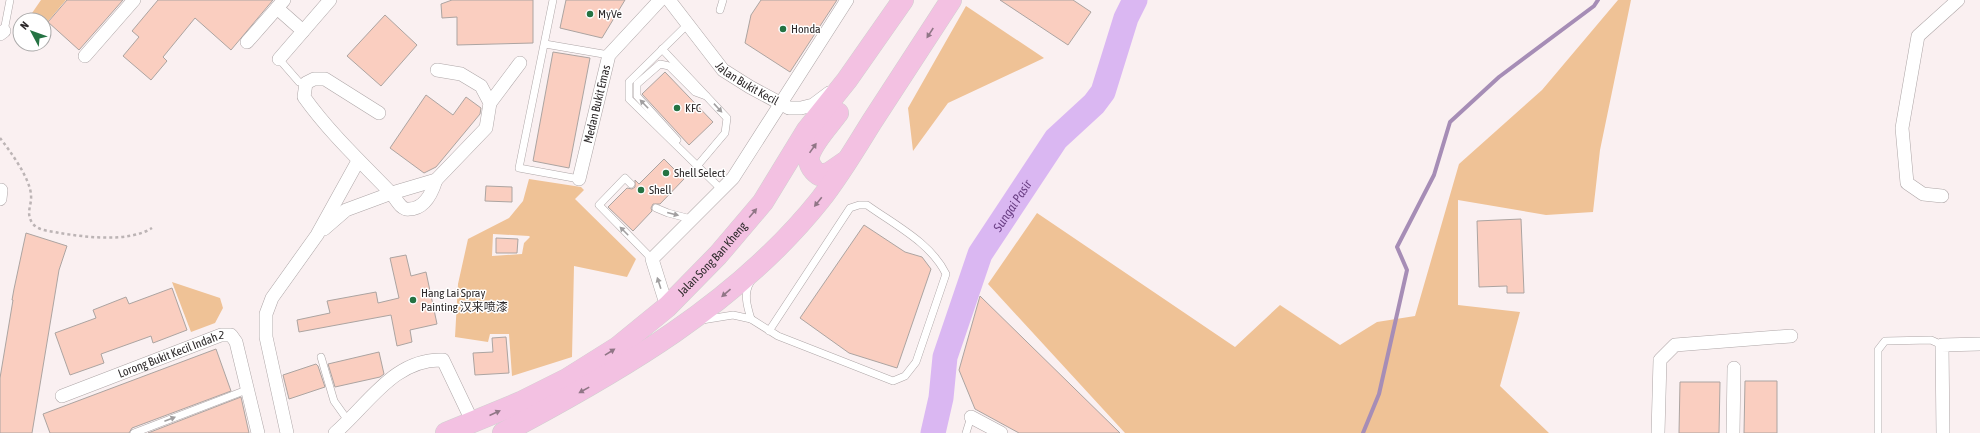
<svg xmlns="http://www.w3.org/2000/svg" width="1980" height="433" viewBox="0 0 1980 433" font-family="'Asap Condensed','Noto Sans SC',sans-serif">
	<rect width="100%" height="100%" fill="#faf0f1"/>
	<g fill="#efc296" fill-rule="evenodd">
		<path d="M41,0H66L44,26V20H34L30,16Z"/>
		<path d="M1618,0H1631L1600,150L1593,212L1546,215L1458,200V305L1520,312L1500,386L1549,433H1125L988,284L1037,213L1235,347L1280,305L1340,345L1377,322L1415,316L1459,164L1542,90Z"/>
		<path d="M966,6L1044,58L948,103L913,151L908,108Z"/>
		<path d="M529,179L581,187L584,190L575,199L636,259L627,277L574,266L572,357L512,376L509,334H490L488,342L455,337L458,284L468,239L509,218L523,201ZM493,234L529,236L530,237L524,243L522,254L492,256Z"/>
		<path d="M172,282L220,298L223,308L215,323L191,332Z"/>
	</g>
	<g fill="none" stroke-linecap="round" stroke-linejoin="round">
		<path stroke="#a68db6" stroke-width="4" d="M1363,433L1379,394L1407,270L1397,247L1434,175L1450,122L1499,77L1594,6L1598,0"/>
		<path stroke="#dab7f2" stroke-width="25" id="s1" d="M933,433L941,398L945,357L980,254L1056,139L1094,104L1103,92L1126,18L1135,0"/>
	</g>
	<g fill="#facec0" stroke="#aca4a1">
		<path d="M67,0H123L79,50L48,22Z"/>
		<path d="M158,0H273L231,50L195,18L163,57L167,61L151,80L123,56L139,37L132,31Z"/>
		<path d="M452,0H533V43L457,45V17L442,18L441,4Z"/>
		<path d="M566,0H625L602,38L560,28Z"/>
		<path d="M761,0H837L790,72L745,43L751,15Z"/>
		<path d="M1000,0H1073L1091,12L1068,45Z"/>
		<path d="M385,15L417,45L381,86L347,56Z"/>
		<path d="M553,52L590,58L569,168L533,161Z"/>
		<path d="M665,72L713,122L689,145L642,94Z"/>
		<path d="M426,95L453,115L466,97L481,108L480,114L436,167L424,173L390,148Z"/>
		<path d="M664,159L684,179L660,204H653L651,208L652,211L633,231L608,207L627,188L632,189L635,187V180L639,184Z"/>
		<path d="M486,186L512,187V202L485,201Z"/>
		<path d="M1521,219L1524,293H1507V286L1479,287L1477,221Z"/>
		<path d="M864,225L905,252L922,257L931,269L897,368L849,353L800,318Z"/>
		<path d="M26,233L67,246L59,270L32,433H0V378L13,300H12L14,289Z"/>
		<path d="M496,238L518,239L517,253H496Z"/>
		<path d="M406,255L411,276L426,272L437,324L410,330L412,342L397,346L391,315L299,332L297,320L330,313L327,301L376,292L378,303L399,298L390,258Z"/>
		<path d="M172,288L187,330L153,343L151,336L101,354L104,363L70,375L55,333L96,318L93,310L126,297L129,304Z"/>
		<path d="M980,296L1120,433H1019L975,409L959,370Z"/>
		<path d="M506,337L509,373L475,375L473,353L493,352L492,338Z"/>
		<path d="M216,349L231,391L132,428L129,433H50L43,414Z"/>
		<path d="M379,352L384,374L380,377L335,387L328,364Z"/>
		<path d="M316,364L318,366L325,387L289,399L283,375Z"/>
		<path d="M1745,381H1777V433H1744Z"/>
		<path d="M1680,382H1720L1719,433H1679Z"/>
		<path d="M241,397L249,433H148Z"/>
	</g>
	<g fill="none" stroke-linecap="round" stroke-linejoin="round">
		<g stroke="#aea6a7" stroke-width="8">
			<g id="lane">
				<path d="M553,0L519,168L579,179"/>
				<path d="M720,10L723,0"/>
				<path d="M687,25L629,82V99L722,190"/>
				<path d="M4,31L10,0"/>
				<path d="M545,44L609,55"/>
				<path d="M662,49L727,118L725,133L698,165"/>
				<path d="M279,59L299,82L306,83"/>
				<path d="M677,140L637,96V84L660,64L669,66L695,92L706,96"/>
				<path d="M631,184L625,178L599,205L652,259"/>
				<path d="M656,208L668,213L691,219"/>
				<path d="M751,319L778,336L893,381L905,376L916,362L946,274C931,243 895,225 867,205H859L850,208L769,331"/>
				<path d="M702,320L733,315L751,319C747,306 743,293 751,281"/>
				<path d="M321,357L334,401L349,422"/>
				<path d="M134,433L249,389"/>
				<path d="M966,433L971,417"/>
				<path d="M1878,433V350L1885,341L1931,340L1942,345"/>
			</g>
		</g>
		<g stroke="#aea6a7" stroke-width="14">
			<g id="street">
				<path id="s2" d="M669,0L723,70L750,87L789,108H801L813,105L829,93"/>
				<path d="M277,8L303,31"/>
				<path d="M0,34L4,31"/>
				<path d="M247,42L284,0"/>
				<path d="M85,56L134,0"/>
				<path d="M279,59L330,0"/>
				<path d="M490,103L520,63"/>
				<path d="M379,113L325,79H314L306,83L304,97C329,132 360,161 390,192C394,196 397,202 401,206C403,208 407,210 409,209C425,209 432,193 436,180"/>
				<path id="s3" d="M579,179L609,55L660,0"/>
				<path d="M1942,196L1923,194L1907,183L1902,128L1918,36L1958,0"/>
				<path d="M0,199L1,190"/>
				<path d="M324,229L346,210L392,193L436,180L486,128L490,103L481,86L461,74L437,70"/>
				<path d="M667,307L652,259L733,178L847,0"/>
				<path id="s4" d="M62,396L221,335H231L236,342L258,433"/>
				<path d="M971,417L1001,433"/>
				<path d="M287,433L266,337V314L272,298L317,235L358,161"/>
				<path d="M335,433C368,405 394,358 443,360L473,423"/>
				<path d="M1658,433L1660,360L1675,345L1791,336"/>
				<path d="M1733,433L1734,368"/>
				<path d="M1943,433L1942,345L1980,344"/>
			</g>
		</g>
		<g stroke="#d1d0d0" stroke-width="22">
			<g id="primary">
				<path d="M838,113C829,125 815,140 810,153C806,161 812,170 819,175L829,173L845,162"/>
				<path id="s5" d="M446,433L521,402L567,379L618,347L667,307L718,255L763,202L807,130L847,80L903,0"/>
				<path d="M503,433C618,372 737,304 820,200C839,176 855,149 871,123C898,82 924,41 951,0"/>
			</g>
		</g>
		<path stroke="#bcb4b5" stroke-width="2.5" stroke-dasharray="3 3" stroke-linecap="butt" d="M0,138C10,151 30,178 31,195C32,206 25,213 33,224C39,231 51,231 59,233C86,237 128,243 152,228"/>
		<use href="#lane" stroke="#fff" stroke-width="7"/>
		<use href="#street" stroke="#fff" stroke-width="13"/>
		<use href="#primary" stroke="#f3c1e2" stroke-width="21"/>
	</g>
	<defs><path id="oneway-solid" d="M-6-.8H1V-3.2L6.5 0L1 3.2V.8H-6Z"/></defs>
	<g fill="#907686">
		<use href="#oneway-solid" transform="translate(930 33) rotate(123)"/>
		<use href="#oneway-solid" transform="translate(813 148) rotate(-55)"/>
		<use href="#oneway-solid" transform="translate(818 202) rotate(129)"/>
		<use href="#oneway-solid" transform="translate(753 213) rotate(-50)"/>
		<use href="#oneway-solid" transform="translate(726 293) rotate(139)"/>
		<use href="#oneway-solid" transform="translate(610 352) rotate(-32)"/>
		<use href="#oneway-solid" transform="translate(584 390) rotate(151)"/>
		<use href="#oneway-solid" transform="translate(495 413) rotate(-24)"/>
	</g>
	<g fill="#a19fa0">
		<use href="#oneway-solid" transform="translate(644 104) rotate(-134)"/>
		<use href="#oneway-solid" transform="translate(718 108) rotate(47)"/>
		<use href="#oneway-solid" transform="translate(673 214) rotate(14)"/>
		<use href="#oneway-solid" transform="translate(624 231) rotate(-135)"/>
		<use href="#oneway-solid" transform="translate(659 283) rotate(-108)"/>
		<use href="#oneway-solid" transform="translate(170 419) rotate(-21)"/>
	</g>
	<g fill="#257343" stroke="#fff" stroke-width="1.5">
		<circle cx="590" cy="14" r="4"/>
		<circle cx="783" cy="29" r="4"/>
		<circle cx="677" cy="108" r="4"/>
		<circle cx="666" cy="173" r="4"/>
		<circle cx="641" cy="190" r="4"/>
		<circle cx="413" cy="300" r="4"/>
	</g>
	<g text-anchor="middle" stroke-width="3" stroke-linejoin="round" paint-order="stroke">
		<g font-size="12" fill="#2e2a2b" stroke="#fff" text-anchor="start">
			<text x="598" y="18">MyVe</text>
			<text x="791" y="33">Honda</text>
			<text x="685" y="112">KFC</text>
			<text x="674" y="177">Shell Select</text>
			<text x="649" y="194">Shell</text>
			<text x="421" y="297">Hang Lai Spray<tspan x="421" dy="14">Painting 汉来喷漆</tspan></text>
		</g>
		<g font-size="12" fill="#2e2a2b" stroke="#fff">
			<text dy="4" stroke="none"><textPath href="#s2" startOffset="116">Jalan Bukit Kecil</textPath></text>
			<text dy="4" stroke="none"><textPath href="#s3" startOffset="77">Medan Bukit Emas</textPath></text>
			<text dy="4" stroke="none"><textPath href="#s5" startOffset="322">Jalan Song Ban Kheng</textPath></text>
			<text dy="4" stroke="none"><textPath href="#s4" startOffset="117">Lorong Bukit Kecil Indah 2</textPath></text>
		</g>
		<g font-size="13" font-style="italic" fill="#6b3f85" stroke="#fff">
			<text dy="5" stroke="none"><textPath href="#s1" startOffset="244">Sungai Pasir</textPath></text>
		</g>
	</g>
	<g transform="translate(32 32) rotate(311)"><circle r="19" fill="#ffffff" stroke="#abaaaa"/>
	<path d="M0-3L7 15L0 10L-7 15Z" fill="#257343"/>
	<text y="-6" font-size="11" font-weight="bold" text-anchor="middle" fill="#2e2a2b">N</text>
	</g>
</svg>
